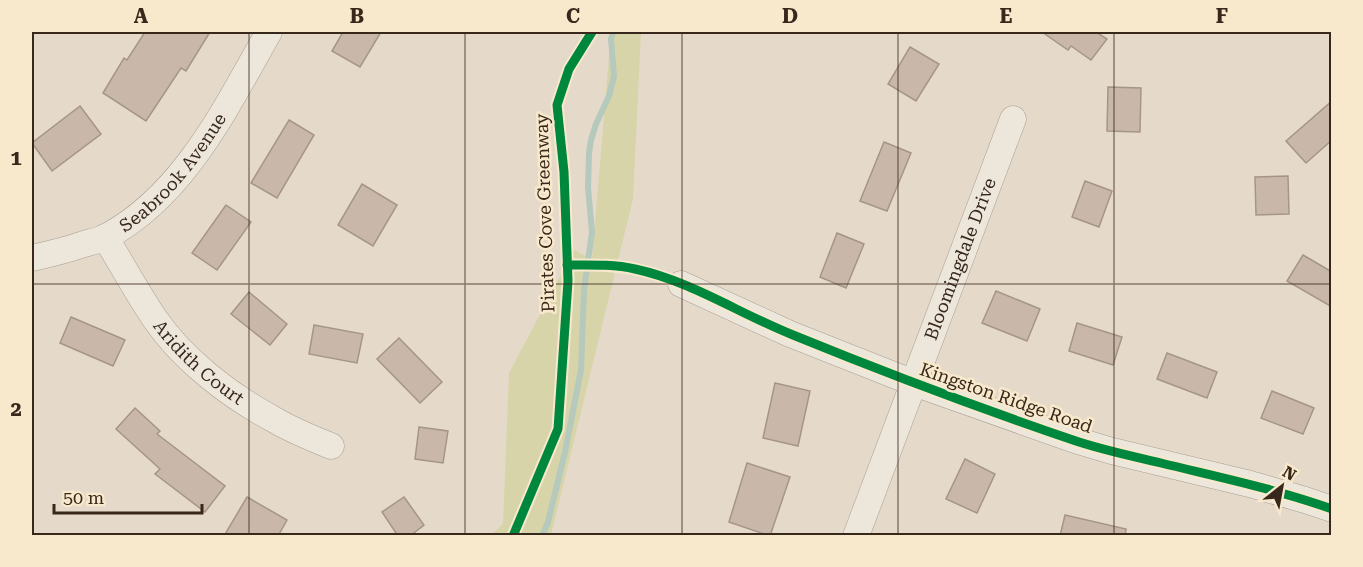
<svg xmlns="http://www.w3.org/2000/svg" width="1363" height="567" viewBox="0 0 1363 567" font-family="'Roboto Serif',serif">
	<rect width="100%" height="100%" fill="#e5dac9"/>
	<path fill="#d7d4aa" d="M611,32H641L633,199L551,535H491L503,524L509,373L574,250L592,259Z"/>
	<g fill="none" stroke-linecap="round" stroke-linejoin="round">
		<path stroke="#b5c9bc" stroke-width="6" d="M542,536L548,522L565,452L581,370L584,290L592,232L588,187L589,153L591,140L596,124L609,96L614,76L611,39L613,32"/>
	</g>
	<g fill="#c9b8aa" stroke="#a59589" stroke-width="1.5">
		<path d="M145,32H210L186,71L181,68L146,121L103,93L124,58L127,60Z"/>
		<path d="M343,32H381L360,67L332,51Z"/>
		<path d="M1042,32H1096L1107,39L1091,60L1071,46L1068,50Z"/>
		<path d="M910,47L939,64L916,101L888,84Z"/>
		<path d="M1108,87L1141,88L1140,132L1107,131Z"/>
		<path d="M1332,101V140L1306,163L1286,141Z"/>
		<path d="M80,106L101,134L52,171L32,143Z"/>
		<path d="M289,120L314,135L277,198L251,183Z"/>
		<path d="M884,142L911,153L887,211L860,201Z"/>
		<path d="M1288,176L1289,214L1256,215L1255,177Z"/>
		<path d="M1085,181L1112,191L1099,227L1072,217Z"/>
		<path d="M362,184L397,205L373,246L338,225Z"/>
		<path d="M226,205L251,222L217,270L192,253Z"/>
		<path d="M837,233L864,244L846,288L820,277Z"/>
		<path d="M1303,255L1332,272V307L1287,281Z"/>
		<path d="M996,291L1040,309L1027,341L982,323Z"/>
		<path d="M249,292L287,324L270,345L231,314Z"/>
		<path d="M71,317L125,340L113,366L60,343Z"/>
		<path d="M1077,323L1122,337L1113,365L1069,351Z"/>
		<path d="M314,325L363,334L357,363L309,354Z"/>
		<path d="M399,338L442,382L420,403L377,359Z"/>
		<path d="M1167,353L1217,372L1207,398L1157,379Z"/>
		<path d="M775,383L810,391L798,446L763,438Z"/>
		<path d="M1272,391L1314,408L1303,434L1261,418Z"/>
		<path d="M135,408L160,431L157,434L225,486L205,512L155,474L160,469L116,429Z"/>
		<path d="M419,427L448,431L443,463L415,459Z"/>
		<path d="M965,459L995,474L977,513L946,499Z"/>
		<path d="M747,463L790,477L770,536L729,522Z"/>
		<path d="M247,497L287,520L278,536H224Z"/>
		<path d="M404,497L424,525L410,536H398L382,512Z"/>
		<path d="M1065,515L1126,529L1125,536H1060Z"/>
	</g>
	<g fill="none" stroke-linecap="round" stroke-linejoin="round">
		<g stroke="#aa9f93" stroke-width="27">
			<g id="minor">
				<path id="s1" d="M105,237C122,264 137,293 155,319C183,360 230,396 273,419C291,430 311,438 331,446"/>
				<path id="s2" d="M32,258C50,254 67,250 84,244C91,242 100,240 106,237C185,195 227,105 269,32"/>
				<path d="M681,284L790,334L914,383L1075,440L1112,451L1250,484L1305,500L1332,509"/>
				<path id="s3" d="M856,536L1013,119"/>
			</g>
		</g>
		<use href="#minor" stroke="#ece6db" stroke-width="26"/>
		<g stroke="#f8e9cd" stroke-width="13">
			<g id="cycleway">
				<path d="M567,265C589,265 613,264 635,269C691,281 740,314 793,335C886,373 979,408 1073,440C1102,450 1132,456 1161,463C1218,477 1276,489 1332,509"/>
				<path d="M513,536L558,429L568,281L564,172L557,105L569,69L592,32"/>
			</g>
		</g>
		<use href="#cycleway" stroke="#00873e" stroke-width="9"/>
	</g>
	<path fill="none" stroke="#38271b" stroke-width="1.5" stroke-opacity="0.55" d="M249,32V536M465,32V536M682,32V536M898,32V536M1114,32V536M32,284H1332"/>
	<g text-anchor="middle" stroke-width="5" stroke-linejoin="round" paint-order="stroke">
		<g font-size="18" fill="#38271b" stroke="#f8e9cd">
			<text dy="6" stroke="none"><textPath href="#s2" startOffset="171">Seabrook Avenue</textPath></text>
			<text transform="translate(545 213) rotate(-92)" y="6">Pirates Cove Greenway</text>
			<text dy="6" stroke="none"><textPath href="#s3" startOffset="296">Bloomingdale Drive</textPath></text>
			<text dy="6" stroke="none"><textPath href="#s1" startOffset="158">Aridith Court</textPath></text>
			<text transform="translate(1006 398) rotate(19)" y="6">Kingston Ridge Road</text>
		</g>
	</g>
	<rect width="1363" height="567" fill="none" stroke="#f8e9cd" stroke-width="66"/>
	<g transform="translate(1282 486) rotate(31)" stroke="#f8e9cd" stroke-width="4.5" paint-order="stroke">
	<path d="M0-4.5L10 22L0 15L-10 22Z" fill="#38271b"/>
	<text y="-9" font-size="16" font-weight="bold" text-anchor="middle" fill="#38271b">N</text>
	</g>
	<path d="M54 504v9h148v-9" fill="none" stroke="#38271b" stroke-width="3"/>
	<text x="63" y="504" font-size="18" fill="#38271b" stroke="#f8e9cd" stroke-width="4.5" paint-order="stroke">50 m</text>
	<rect x="33" y="33" width="1297" height="501" fill="none" stroke="#38271b" stroke-width="2"/>
	<g font-size="20" text-anchor="middle" font-weight="bold" fill="#38271b">
		<text x="141" y="23">A</text>
		<text x="357" y="23">B</text>
		<text x="573" y="23">C</text>
		<text x="790" y="23">D</text>
		<text x="1006" y="23">E</text>
		<text x="1222" y="23">F</text>
		<text x="16" y="165">1</text>
		<text x="16" y="416">2</text>
	</g>
</svg>
